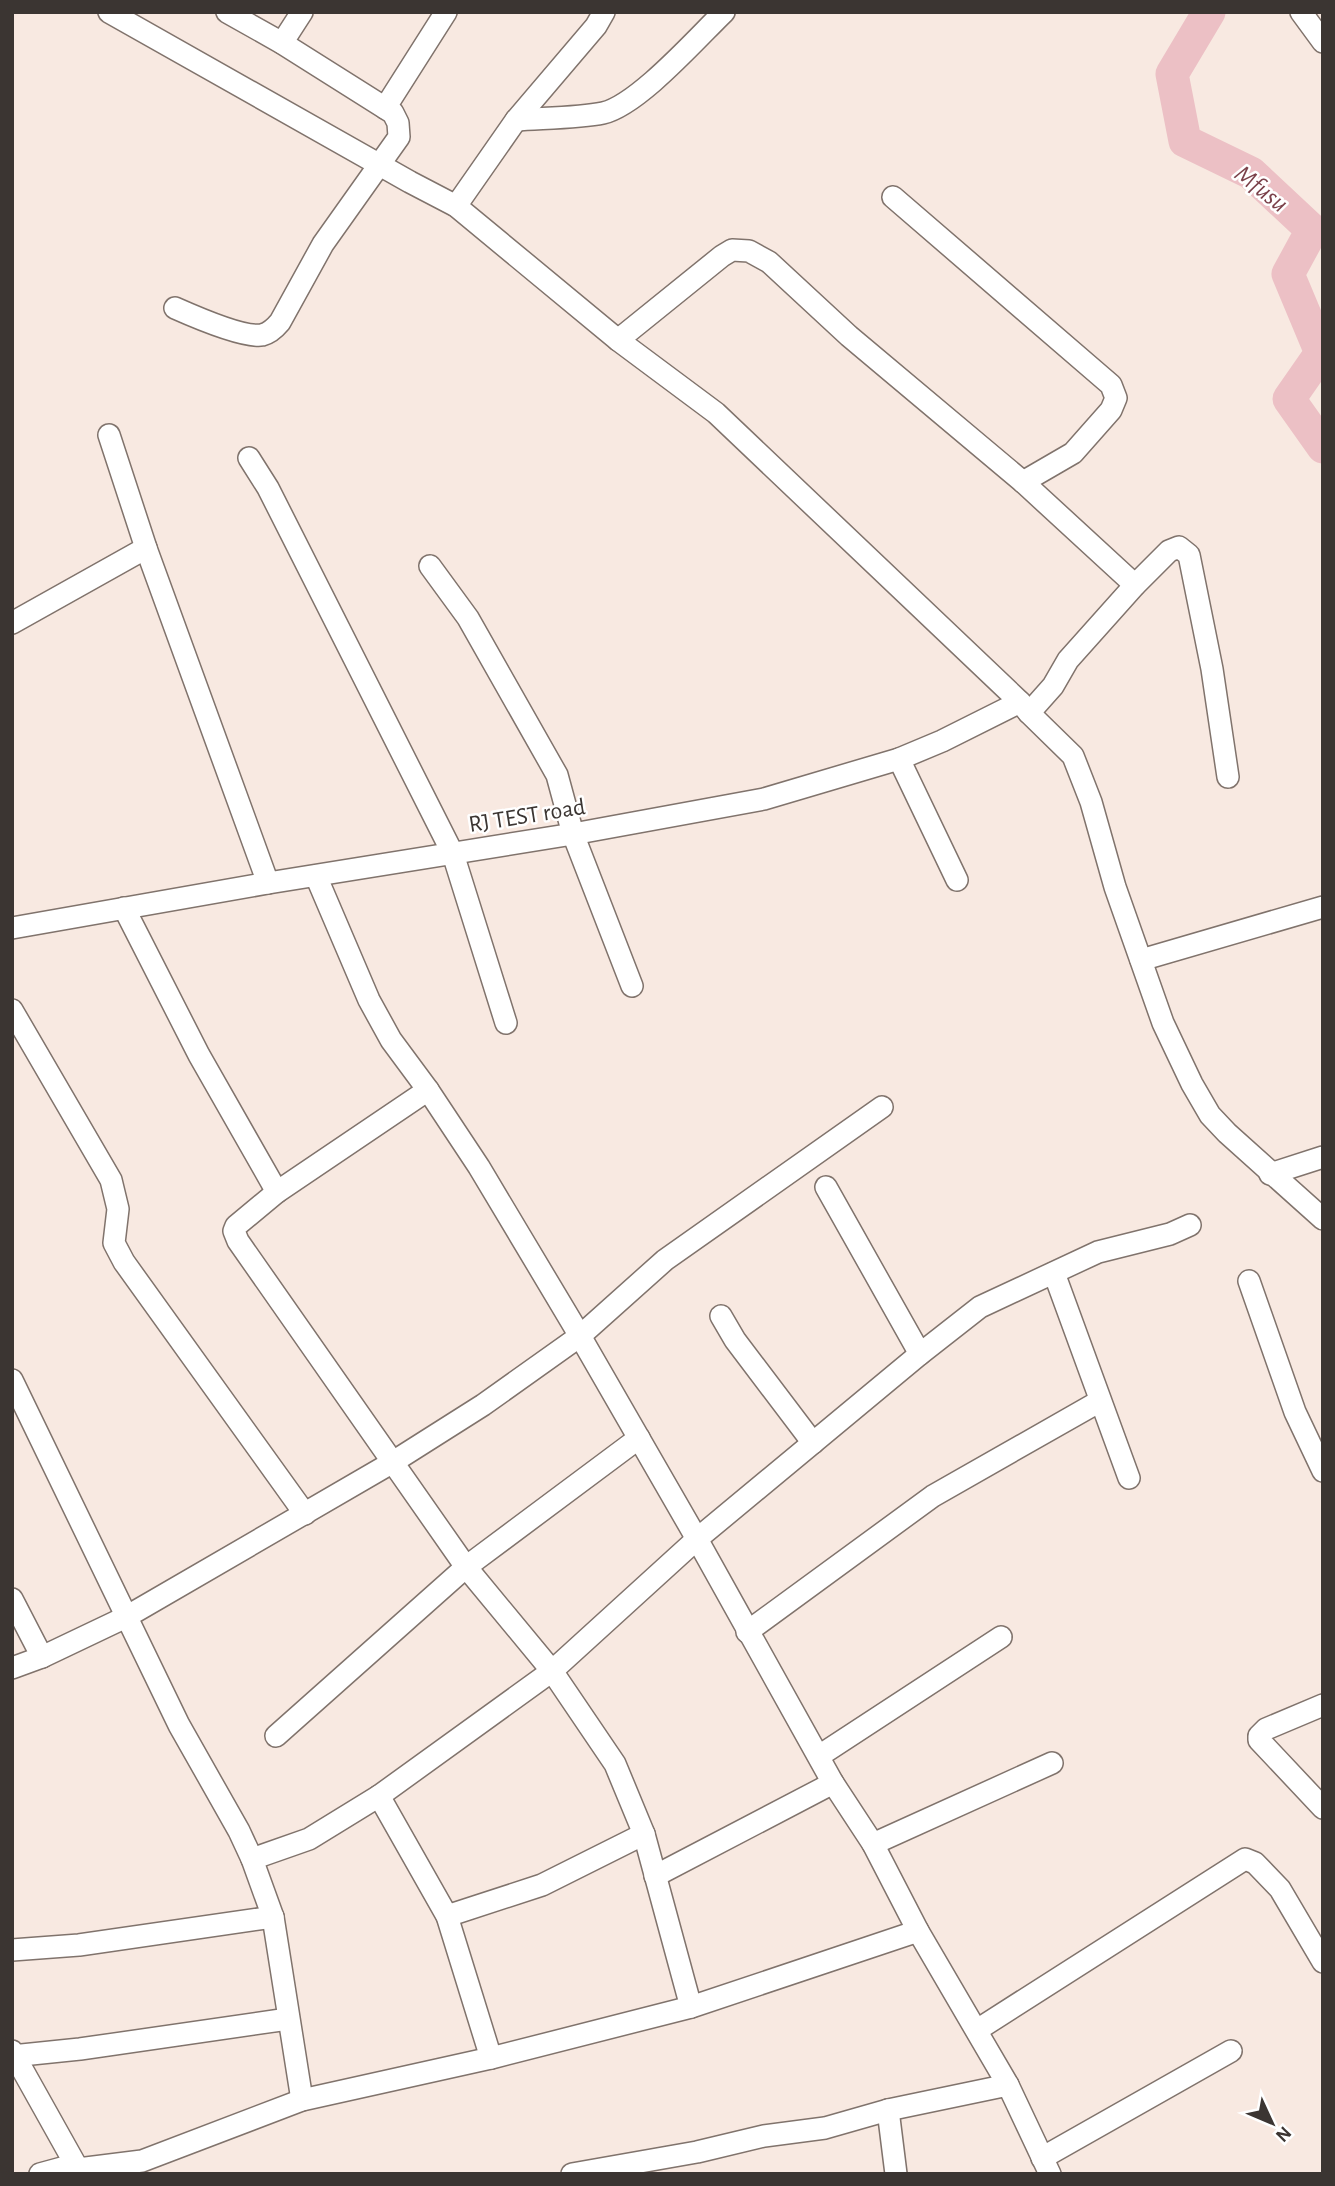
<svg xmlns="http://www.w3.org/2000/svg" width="1335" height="2186" viewBox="0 0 1335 2186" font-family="'Alegreya Sans',sans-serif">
	<rect width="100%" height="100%" fill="#f8e9e1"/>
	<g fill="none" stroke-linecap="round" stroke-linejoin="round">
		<path stroke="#ecc0c5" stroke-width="33" d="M1209,12L1172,74L1185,141L1251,173L1312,230L1288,274L1321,353L1289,399L1323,447"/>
		<g stroke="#80736c" stroke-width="24">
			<g id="minor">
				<path d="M109,12L410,182L456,206L618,340L716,413L1020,702"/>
				<path d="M1301,12L1323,42"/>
				<path d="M282,43L302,12"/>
				<path d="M385,108L446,12"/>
				<path d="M516,120C543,118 579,118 603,113C638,105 696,39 724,12"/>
				<path d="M893,197L1111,385L1116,398L1111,410L1073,453L1023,482"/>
				<path d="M456,206L516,120L596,26L604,12"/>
				<path d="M175,308C193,316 243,338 262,335C270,333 275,328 280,322L323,244L399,137L398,123L393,113L282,43L227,12"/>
				<path d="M618,340L722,256L732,250L749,251L769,262L849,336L1023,482L1135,585"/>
				<path d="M249,458L268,488L453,854L506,1023"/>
				<path d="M146,548L268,883"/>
				<path d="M430,566L468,618L557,775L573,834L632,986"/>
				<path d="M12,623L146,548L109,435"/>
				<path d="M1029,713L1053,686L1068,660L1135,585L1169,551L1179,547L1189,555L1212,669L1228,777"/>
				<path d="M899,759L957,880"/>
				<path d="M316,876L369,1000L391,1040L428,1090L479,1167L580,1336L697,1539L833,1783L873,1844L918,1931L1008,2085L1050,2174"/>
				<path d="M124,908L199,1055L277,1192"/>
				<path d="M12,928L268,883L573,834L764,799L899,759L942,741L1020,702L1029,713L1073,756L1091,802L1115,887L1163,1023L1192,1084L1210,1115L1227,1133L1323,1219"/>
				<path d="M1141,960L1323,907"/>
				<path d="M12,1010L111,1180L118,1209L114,1243L124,1262L305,1514"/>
				<path d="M428,1090L277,1192L236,1226L234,1231L238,1241L466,1567L552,1671L615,1764L644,1834L691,2007"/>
				<path d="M1270,1174L1323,1157"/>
				<path d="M826,1187L920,1354"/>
				<path d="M1054,1273L1129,1478"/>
				<path d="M1249,1281L1295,1412L1323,1471"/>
				<path d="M721,1316L735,1340L813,1443"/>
				<path d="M12,1380L179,1725L239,1831L252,1859L273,1917L302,2100"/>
				<path d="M12,1599L42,1657"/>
				<path d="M747,1632L933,1496L1100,1401"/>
				<path d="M12,1668L42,1657L126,1617L393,1462L483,1405L580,1336L665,1260L882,1107"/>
				<path d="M1323,1705L1266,1729L1259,1736V1740L1323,1808"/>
				<path d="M276,1736L466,1567L639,1438"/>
				<path d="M819,1756L1001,1637"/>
				<path d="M379,1796L447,1916L491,2058"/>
				<path d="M873,1844L1052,1763"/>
				<path d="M252,1859L309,1839L379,1796L552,1671L697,1539L920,1354L980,1307L1098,1252L1170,1234L1190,1225"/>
				<path d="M655,1876L833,1783"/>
				<path d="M447,1916L542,1885L644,1834"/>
				<path d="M12,1950L79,1945L273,1917"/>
				<path d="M977,2030L1245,1859L1255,1863L1280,1889L1323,1962"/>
				<path d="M12,2051L78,2169"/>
				<path d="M12,2056L80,2049L288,2019"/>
				<path d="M888,2110L896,2174"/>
				<path d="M1042,2158L1231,2051"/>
				<path d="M40,2174L62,2168L78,2169L142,2161L302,2100L491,2058L691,2007L918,1931"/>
				<path d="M572,2174L697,2152L764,2136L825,2128L888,2110L1008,2085"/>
			</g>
		</g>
		<use href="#minor" stroke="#fff" stroke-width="21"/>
	</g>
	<g text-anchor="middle" stroke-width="5" stroke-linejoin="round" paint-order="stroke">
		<g font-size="24" fill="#3b3532" stroke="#fff">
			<text transform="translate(527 815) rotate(-9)" y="8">RJ TEST road</text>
		</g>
		<g font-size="26" font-style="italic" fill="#7b414a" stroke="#fff">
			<text transform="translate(1262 188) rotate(38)" y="9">Mfusu</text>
		</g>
	</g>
	<rect width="1335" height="2186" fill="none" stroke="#3b3532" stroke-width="28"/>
	<g transform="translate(1272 2123) rotate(134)" stroke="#ffffff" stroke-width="5" paint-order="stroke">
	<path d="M0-5L12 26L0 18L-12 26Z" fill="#3b3532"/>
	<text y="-10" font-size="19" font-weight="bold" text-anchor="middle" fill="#3b3532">N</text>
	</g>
</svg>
